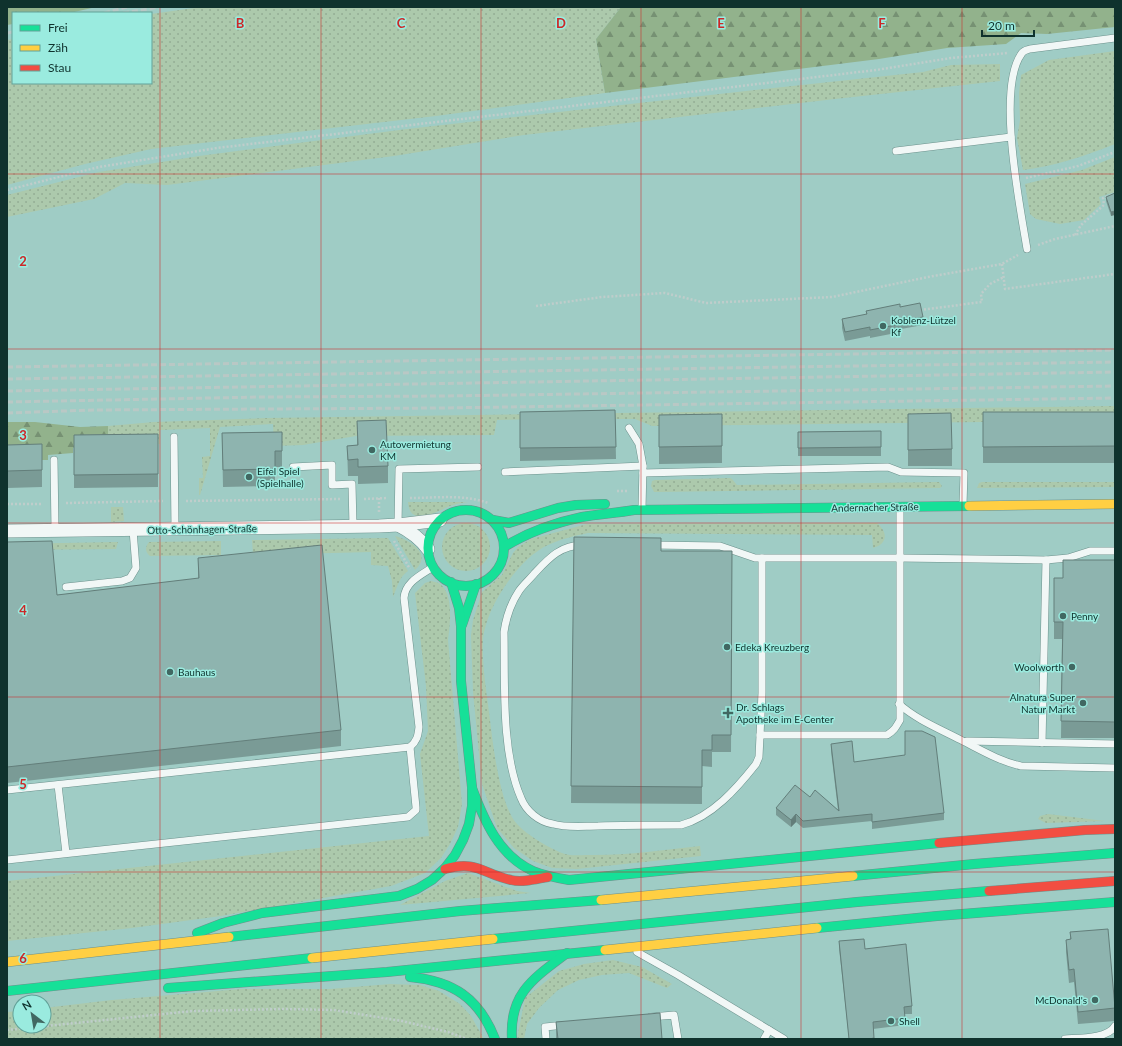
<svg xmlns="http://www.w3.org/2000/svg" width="1122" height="1046" viewBox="0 0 1122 1046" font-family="Lato,sans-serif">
	<defs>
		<pattern id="grass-dots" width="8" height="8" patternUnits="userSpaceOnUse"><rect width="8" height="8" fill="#acc9ac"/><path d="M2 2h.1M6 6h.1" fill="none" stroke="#93ad94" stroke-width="1.8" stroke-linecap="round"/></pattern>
		<pattern id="forest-firs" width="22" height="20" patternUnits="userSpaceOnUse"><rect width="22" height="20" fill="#92b28c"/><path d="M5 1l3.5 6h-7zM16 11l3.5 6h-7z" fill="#769173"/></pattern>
	</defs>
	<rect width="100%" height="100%" fill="#9fccc5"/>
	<g fill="url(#grass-dots)">
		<path d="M201,7H621L596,39L605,93L436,116L151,149L85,164L7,185V40L13,39V83H151V14Z"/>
		<path d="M1115,51V144C1085,156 1055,166 1023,170L1017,138L1020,120L1019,93L1021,75L1049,60Z"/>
		<path d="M1000,64V81L835,99L524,135L394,156L167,185L125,183L94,199L7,217V195L99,172L199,156L407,129L755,90L923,72L951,65Z"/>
		<path d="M1115,157V192L1099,197L1101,204L1084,220L1060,224L1036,219L1030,214L1025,184L1082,170Z"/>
		<path d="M1115,406V428L983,429V422L652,426L635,419H544L497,420L494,435L356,436L303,445L274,446L273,424L220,427L200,495H199V478H203L202,457L210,456V428L160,430V444L72,448L108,434V426L154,422L267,418Z"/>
		<path d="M730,478L732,479L737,485L939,482L942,486L940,488L658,492H654L651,486L652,481L655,480Z"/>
		<path d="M982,482H1115V487L977,488L979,483Z"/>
		<path d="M408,502H468C461,503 455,504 450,506C436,512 410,528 408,502Z"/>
		<path d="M111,507H123L124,521L111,522Z"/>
		<circle cx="466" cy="547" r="24"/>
		<path d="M877,523C888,532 888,544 873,548L872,535L588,533C574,536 561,539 548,545C519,558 484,609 483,642C482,668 487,694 490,720C493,745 500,806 517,824C527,835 550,849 565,854C571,856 579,855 586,855C624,856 662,850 700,846L701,856L577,869L552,868L533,861L514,848L497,828L482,784L473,692L471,635L473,620L482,592L502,575L513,553L518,547L531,539L587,524Z"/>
		<path d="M395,536C410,540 433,554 415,570Z"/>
		<path d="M388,538L408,571C399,577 397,588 393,597L392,581L388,566L371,565V552L253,555L252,540Z"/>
		<path d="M221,541V555L150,556C145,552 145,547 149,542Z"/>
		<path d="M118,542L116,549L7,550V544Z"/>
		<path d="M431,581C434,582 438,582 440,584C454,594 450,625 448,640L462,804L458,827L450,844L441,858L425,873L391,886L221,916L132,928L7,941V881L429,836L420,754L428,731L426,686L415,593L425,583Z"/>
		<path d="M1048,814L1105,821L1046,823L1038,819L1040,816Z"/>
		<path d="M468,873L517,891L531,893L400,905L445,881Z"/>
		<path d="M613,960L642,967L672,984L667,988L629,973L602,975L579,980L558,990L539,1008L527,1024L524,1039H517L525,998L559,971L584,964Z"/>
		<path d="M390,984L420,985L439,991L460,1004L471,1016L484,1039H7V1012L20,1011V1026H44V1008L112,1000L241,989H330Z"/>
	</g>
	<g fill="url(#forest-firs)">
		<path d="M7,7H96L70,13H13V24L7,25Z"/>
		<path d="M621,7H1115V27L1047,34L1021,33L1006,44L947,48L879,59L605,93L596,39Z"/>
		<path d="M7,422H35L80,427L108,426V434L73,448V453L48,455V460H7Z"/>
	</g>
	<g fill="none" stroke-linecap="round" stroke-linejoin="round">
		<g stroke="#6c918c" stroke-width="8">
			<g id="lane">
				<path d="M896,151L1011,137"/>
				<path d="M1027,249C1020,207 996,87 1022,53C1024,50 1027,50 1030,49L1115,38"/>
				<path d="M629,428L639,444L643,466L642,509"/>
				<path d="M174,437L175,529"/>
				<path d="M54,460L55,530"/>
				<path d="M293,467L332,465V485L352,484L353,526"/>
				<path d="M505,472L643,466"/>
				<path d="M643,473L888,467L901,472L964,473L963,505"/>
				<path d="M398,525L399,469L478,467"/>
				<path d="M583,545C560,545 548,559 534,574C529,580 523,585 519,591C511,603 506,618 504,632C505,682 501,752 521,798C526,811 539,822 553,824C567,828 583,826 598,826C626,825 653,825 681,825C712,817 737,788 756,764L759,757L762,693V558"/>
				<path d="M653,545L720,546L755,558H899L1046,560L1068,558L1090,551H1115"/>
				<path d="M66,587L122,581L130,578L136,568L133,530"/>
				<path d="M899,704C917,720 940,729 961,740C981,750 999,761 1021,766L1115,768"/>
				<path d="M760,735H887C894,731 896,727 900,720V508"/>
				<path d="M967,741L1115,744"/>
				<path d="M1042,743L1046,560"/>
				<path d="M58,785L66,853"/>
				<path d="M7,790L410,747C417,741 418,736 419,727L404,598C405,582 421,575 433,567"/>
				<path d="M7,860L408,817L416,810V807L410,747"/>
				<path d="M637,952L678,975L784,1039"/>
				<path d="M651,1017L674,1015L678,1039"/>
				<path d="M546,1039L545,1027L565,1025"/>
				<path d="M764,1039L769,1030"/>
				<path d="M1065,1039C1078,1038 1108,1039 1115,1026"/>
			</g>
		</g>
		<g stroke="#6c918c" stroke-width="14">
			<g id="street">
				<path d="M398,525C410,531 419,537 428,549"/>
				<path d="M7,531L379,526L398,525L440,520"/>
			</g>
		</g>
		<g stroke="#6c918c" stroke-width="10">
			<g id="fast">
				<circle cx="466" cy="548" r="38"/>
				<path d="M493,520L509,523L558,508L576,505L605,504"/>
				<path d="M504,547C528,532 554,523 582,517C599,514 617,513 634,510L969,506"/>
				<path d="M462,625L476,584"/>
				<path d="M472,788C484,820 499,856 533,871C545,876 557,878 569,880L939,843"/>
				<path d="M853,876L974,864L1115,853"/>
				<path d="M817,928L937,916L1115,902"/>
				<path d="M197,933L223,923L262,913L399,896L417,889L432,880L445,868L455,855L463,840L469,824L472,806V787L461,681V626L459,608L451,582"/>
				<path d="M229,937L460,911L601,900"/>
				<path d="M493,939L857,902L989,891"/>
				<path d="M410,977C453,981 479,998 495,1039"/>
				<path d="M168,988L387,972L605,950"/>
				<path d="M7,991L312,958"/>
				<path d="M512,1039C509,993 534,978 567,953"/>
			</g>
		</g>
		<g stroke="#6c918c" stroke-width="10">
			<g id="slow">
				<path d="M969,506L1115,504"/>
				<path d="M601,900L853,876"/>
				<path d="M605,950L817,928"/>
				<path d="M312,958L493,939"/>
				<path d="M7,962L229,937"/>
			</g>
		</g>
		<g stroke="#6c918c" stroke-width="10">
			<g id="jam">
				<path d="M939,843L1085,830L1115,829"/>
				<path d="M445,869C477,860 483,874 511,880C523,883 536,879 548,877"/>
				<path d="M989,891L1115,881"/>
			</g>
		</g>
		<g stroke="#bfcdcb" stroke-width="2.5" stroke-dasharray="2 2" stroke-linecap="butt">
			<path d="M1026,178L1078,166L1115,152"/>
			<path d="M7,190L99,167L217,148L876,70L951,58L1008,53"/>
			<path d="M1075,235L1081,225L1104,205L1103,198L1115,194"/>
			<path d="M1038,245L1055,239L1115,226"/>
			<path d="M1002,264L1005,289L1115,274"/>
			<path d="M536,306L602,297L665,293L706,303L832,297L928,277L1002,264L1018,255"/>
			<path d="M920,310L982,302L981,294L990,284L1004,277"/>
			<path d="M617,491H628"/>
			<path d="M379,498V512"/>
			<path d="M410,498C436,498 464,494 488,503"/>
			<path d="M364,499L387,498"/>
			<path d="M186,501L341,499"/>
			<path d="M66,503L163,501"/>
			<path d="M7,504H43"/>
			<path d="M394,541L410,569"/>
			<path d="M7,1030L193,1011L283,1009L334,1010L402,1021L448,1032L467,1039"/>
		</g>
		<use href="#lane" stroke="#f1f7f6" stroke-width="7"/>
		<use href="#street" stroke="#f1f7f6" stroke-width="13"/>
		<use href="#fast" stroke="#16e098" stroke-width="9"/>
		<use href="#slow" stroke="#ffcf43" stroke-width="9"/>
		<use href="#jam" stroke="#f24e42" stroke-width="9"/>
		<g stroke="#b9c8c5" stroke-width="3" stroke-dasharray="6 3" stroke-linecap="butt">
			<path d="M104,13L127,7"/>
			<path d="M123,13L160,7"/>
			<path d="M7,33L13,32"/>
			<path d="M7,367L1115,350"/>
			<path d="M7,379L1115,362"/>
			<path d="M7,391L1115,372"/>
			<path d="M7,402L262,397L444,396L1115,386"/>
			<path d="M7,413L93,410L440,408L1115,398"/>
		</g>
	</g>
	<g fill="#7a9b96">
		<path d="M1115,193L1111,216L1106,201V197Z"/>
		<path d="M900,307L923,317V325L901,329V332L870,338V336L845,341L842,328V319L866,315V311Z"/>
		<path d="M615,410L616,459L520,461V412Z"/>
		<rect x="983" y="412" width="132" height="51"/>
		<path d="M722,414V463L659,464V415Z"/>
		<path d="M908,414L952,449V466H908Z"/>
		<path d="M357,421L388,466V483L358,484V476H348L347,446L357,445Z"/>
		<path d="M881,431V456H798V432Z"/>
		<path d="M282,432V467H275V486L223,487L222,433Z"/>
		<path d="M158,434V487L74,488V435Z"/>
		<path d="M7,445L42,470V487L7,488Z"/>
		<path d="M574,537L661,551H732L731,752H712V767L702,766V804L571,803Z"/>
		<path d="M7,542L57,595L198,579V558L341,730V746L7,783Z"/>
		<path d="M1115,560V738H1061L1062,639H1054V578H1063Z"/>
		<path d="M831,744L854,762L944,813V820L872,829V821L803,828L796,822L791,827L776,815V808L810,797L838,810L831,751Z"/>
		<path d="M1070,932L1115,1005V1021L1078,1024L1074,982L1069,983L1066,952V940L1070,939Z"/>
		<path d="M839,941L865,949L912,1006V1014H905V1025L873,1029L874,1039H849L839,948Z"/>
		<path d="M556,1022L662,1039H556Z"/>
	</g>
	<g fill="#637e7a">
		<path d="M1115,211V215L1111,216V212Z"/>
		<path d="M796,814V822L791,827V820Z"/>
	</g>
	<g fill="#8eb4af" stroke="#637e7a">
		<path d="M1115,193V211L1111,212L1106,197Z"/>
		<path d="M920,303L923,317L901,321V324L870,330V327L845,332L842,319L867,314L866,311L900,304V307Z"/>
		<path d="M615,410L616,447L520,448V412Z"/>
		<path d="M983,412H1115V446L983,447Z"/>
		<path d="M951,413L952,449L908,450V414Z"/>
		<path d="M722,414V446L659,447V415Z"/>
		<path d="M386,420L388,466L358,467V459L348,460L347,446L358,445L357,421Z"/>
		<path d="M881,431V447L798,448V432Z"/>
		<path d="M282,432V451H275V469L223,470L222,433Z"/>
		<path d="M158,434V474L74,475V435Z"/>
		<path d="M42,444V470L7,471V445Z"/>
		<path d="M574,537L661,538V551H732L731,735H712V750H702V787L571,786Z"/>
		<path d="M52,541L57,595L199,578L198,558L322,545L341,730L7,767V542Z"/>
		<path d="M1063,560H1115V722L1061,721L1063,622H1054V578H1063Z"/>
		<path d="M905,731H922L935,737L944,813L872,822V814L803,821L796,814L791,820L776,808L795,785L810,797L815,790L839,811L831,744L852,741L854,762L905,755Z"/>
		<path d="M1108,929L1115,1008L1078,1012L1074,969L1069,970L1066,940L1071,939L1070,932Z"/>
		<path d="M864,939L865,949L906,944L912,1006L904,1007L905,1018L873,1022L874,1038L869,1039H849L839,941Z"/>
		<path d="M660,1013L662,1039H558L556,1022Z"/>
	</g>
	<path fill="none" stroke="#cc2828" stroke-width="1" stroke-opacity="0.55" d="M160,7V1039M321,7V1039M481,7V1039M641,7V1039M801,7V1039M962,7V1039M7,174H1115M7,349H1115M7,523H1115M7,697H1115M7,872H1115"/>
	<g fill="#416862" stroke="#9aebdf" stroke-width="1.5">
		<circle cx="883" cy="326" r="4"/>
		<circle cx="372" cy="450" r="4"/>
		<circle cx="249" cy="477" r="4"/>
		<circle cx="1063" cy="616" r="4"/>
		<circle cx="727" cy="647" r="4"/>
		<circle cx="1072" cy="667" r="4"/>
		<circle cx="170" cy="672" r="4"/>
		<circle cx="1083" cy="703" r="4"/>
		<path d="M726 707h4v4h4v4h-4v4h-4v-4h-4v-4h4z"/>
		<circle cx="1095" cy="1000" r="4"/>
		<circle cx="891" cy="1021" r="4"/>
	</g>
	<g text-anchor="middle" stroke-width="3" stroke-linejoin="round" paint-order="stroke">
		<g font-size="10" fill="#0f322d" stroke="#9aebdf" text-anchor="start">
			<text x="891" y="324">Koblenz-Lützel<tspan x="891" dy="12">Kf</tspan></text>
			<text x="380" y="448">Autovermietung<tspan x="380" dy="12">KM</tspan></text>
			<text x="257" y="475">Eifel Spiel<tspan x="257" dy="12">(Spielhalle)</tspan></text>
			<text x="1071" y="620">Penny</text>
			<text x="735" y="651">Edeka Kreuzberg</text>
			<text x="1064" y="671" text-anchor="end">Woolworth</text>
			<text x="178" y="676">Bauhaus</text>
			<text x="1075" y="701" text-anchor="end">Alnatura Super<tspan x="1075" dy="12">Natur Markt</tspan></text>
			<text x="736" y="711">Dr. Schlags<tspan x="736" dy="12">Apotheke im E-Center</tspan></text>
			<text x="1087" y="1004" text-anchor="end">McDonald's</text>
			<text x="899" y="1025">Shell</text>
		</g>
		<g font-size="10" fill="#0f322d" stroke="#9aebdf">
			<text transform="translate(875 507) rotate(-1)" y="4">Andernacher Straße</text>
			<text transform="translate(202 529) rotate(-1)" y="4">Otto-Schönhagen-Straße</text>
		</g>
	</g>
	<g font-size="13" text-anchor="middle" font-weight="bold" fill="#cc2828" stroke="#9aebdf" stroke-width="3" stroke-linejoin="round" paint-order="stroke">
		<text x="240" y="28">B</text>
		<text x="401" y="28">C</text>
		<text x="561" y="28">D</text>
		<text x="721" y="28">E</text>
		<text x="882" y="28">F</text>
		<text x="23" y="266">2</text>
		<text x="23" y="440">3</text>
		<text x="23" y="615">4</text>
		<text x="23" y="789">5</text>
		<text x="23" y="963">6</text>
	</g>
	<rect width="1122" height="1046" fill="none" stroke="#0f322d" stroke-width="16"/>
	<rect x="12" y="12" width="140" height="72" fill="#9aebdf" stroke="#62a198"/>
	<rect x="20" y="25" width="20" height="6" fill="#16e098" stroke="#62a198"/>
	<text x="48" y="32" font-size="12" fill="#0f322d">Frei</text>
	<rect x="20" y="45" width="20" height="6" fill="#ffcf43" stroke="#62a198"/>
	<text x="48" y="52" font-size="12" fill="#0f322d">Zäh</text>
	<rect x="20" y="65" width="20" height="6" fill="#f24e42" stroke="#62a198"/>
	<text x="48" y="72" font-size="12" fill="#0f322d">Stau</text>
	<g transform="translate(32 1014) rotate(329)"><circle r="19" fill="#9aebdf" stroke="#62a198"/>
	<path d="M0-3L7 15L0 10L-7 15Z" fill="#416862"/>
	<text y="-6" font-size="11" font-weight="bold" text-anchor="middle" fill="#0f322d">N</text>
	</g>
	<path d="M982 30v6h52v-6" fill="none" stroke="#0f322d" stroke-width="2"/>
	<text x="988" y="30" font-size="12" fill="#0f322d" stroke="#9aebdf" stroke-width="3" paint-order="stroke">20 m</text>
</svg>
